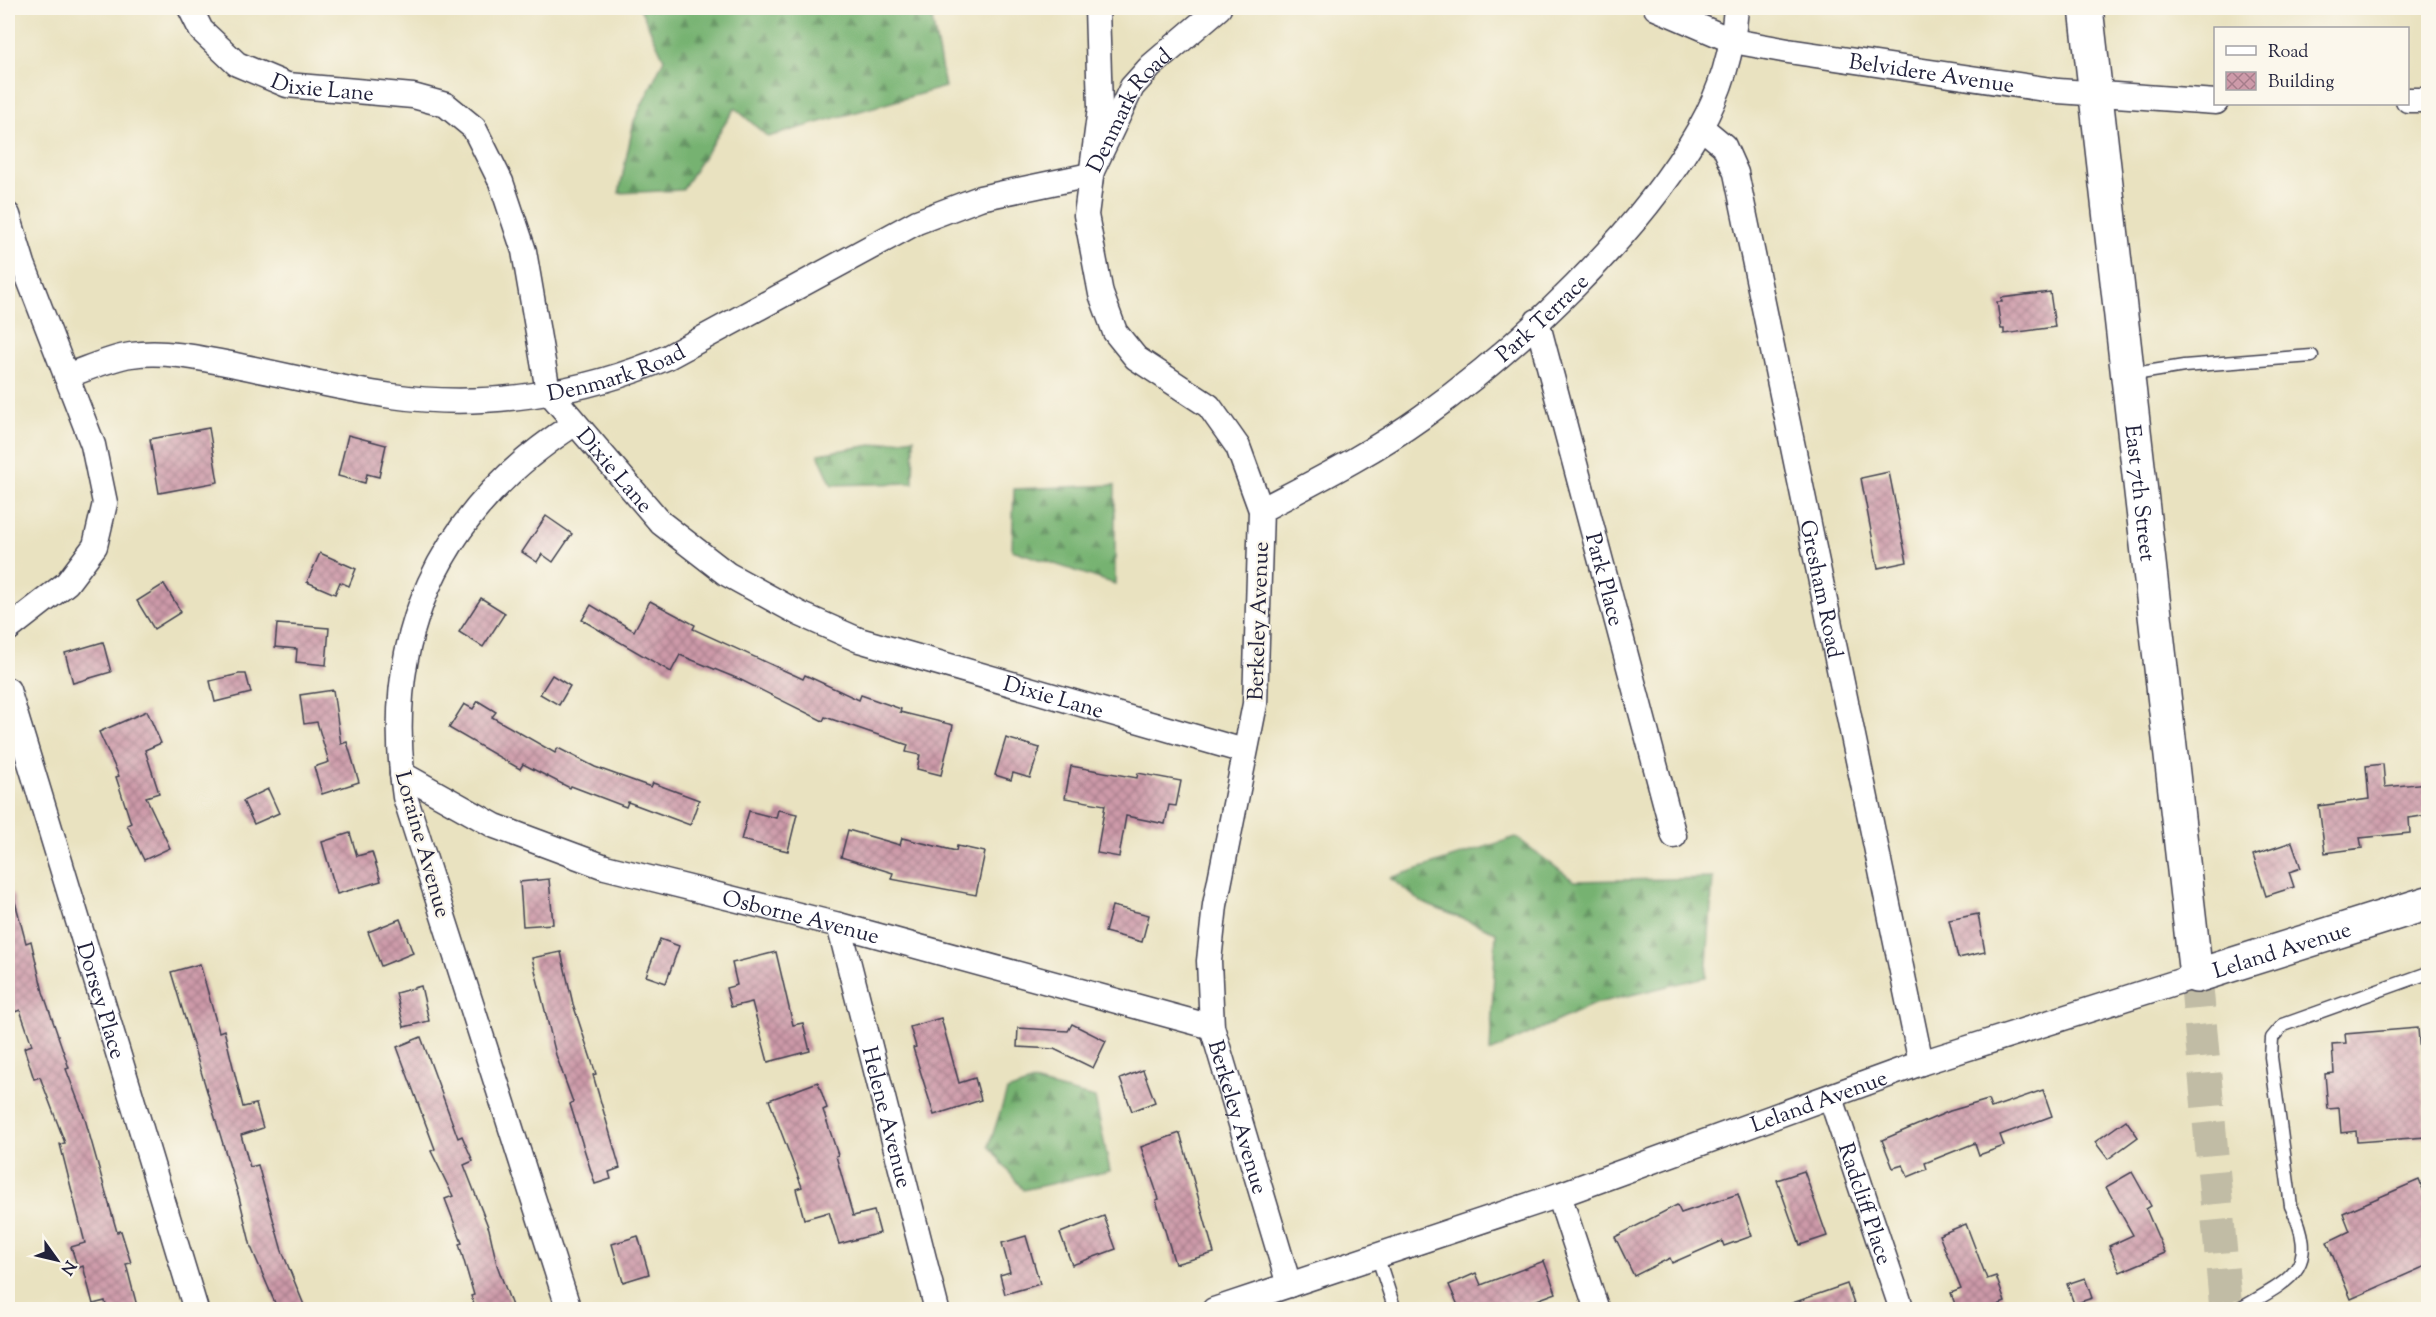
<svg xmlns="http://www.w3.org/2000/svg" width="2436" height="1317" viewBox="0 0 2436 1317" font-family="'Sorts Mill Goudy',serif">
	<defs>
		<pattern id="forest-firs" width="22" height="20" patternUnits="userSpaceOnUse" patternTransform="scale(1.5)"><rect width="22" height="20" fill="#76b271"/><path d="M5 1l3.5 6h-7zM16 11l3.5 6h-7z" fill="#60905e"/></pattern>
		<pattern id="building-cross-hatch" width="8" height="8" patternUnits="userSpaceOnUse" patternTransform="scale(1.5)"><rect width="8" height="8" fill="#cd9aa9"/><path d="M0 0l8 8M0 8l8-8" fill="none" stroke="#a67d8b"/></pattern>
	</defs>
	<rect width="100%" height="100%" fill="#fbf7ec"/>
	<filter id="ink" filterUnits="userSpaceOnUse"><feTurbulence type="fractalNoise" baseFrequency=".0167" numOctaves="2"/><feDisplacementMap in="SourceGraphic" scale="12" xChannelSelector="R" yChannelSelector="G"/><feConvolveMatrix kernelMatrix="1 2 1 2 8 2 1 2 1" color-interpolation-filters="sRGB"/></filter>
	<filter id="wash" filterUnits="userSpaceOnUse"><feTurbulence type="fractalNoise" baseFrequency=".008" numOctaves="4" result="noise"/><feDisplacementMap in="SourceGraphic" scale="24" xChannelSelector="R" yChannelSelector="G"/><feGaussianBlur stdDeviation="1.35" result="paint"/><feColorMatrix in="noise" values="0 0 0 0 0 0 0 0 0 0 0 0 0 0 0 0 0 1.4 0 .05"/><feComposite in="paint" operator="in"/></filter>
	<g filter="url(#wash)">
		<rect width="100%" height="100%" fill="#e9e2c0"/>
		<g fill="url(#forest-firs)" stroke="#4c6a56" stroke-width="1.5">
			<path d="M640,8H930L945,87L768,137L735,108L682,190L619,193L634,121L664,59Z"/>
			<path d="M914,438L913,483L832,485L818,454Z"/>
			<path d="M1115,485V584L1012,550L1014,489Z"/>
			<path d="M1516,837L1574,881L1713,878L1706,977L1594,1004L1490,1052L1496,932L1423,903L1390,878Z"/>
			<path d="M1033,1082L1095,1098L1110,1171L1023,1190L989,1146L1007,1091Z"/>
		</g>
		<g id="blocks">
			<g fill="url(#building-cross-hatch)">
				<path d="M2050,292L2055,327L2004,334V329H2001L1997,302H2002L2001,298Z"/>
				<path d="M209,428L218,482L159,493L150,439Z"/>
				<path d="M348,435L386,445L379,477L367,474L365,483L338,476Z"/>
				<path d="M1889,472L1907,562L1878,568L1861,478Z"/>
				<path d="M546,516L572,534L553,562L542,554L537,562L522,552Z"/>
				<path d="M320,553L356,569L349,586L340,582L335,594L307,582Z"/>
				<path d="M164,584L181,612L154,629L137,601Z"/>
				<path d="M481,598L505,613L483,647L459,632Z"/>
				<path d="M650,601L695,625L693,629L803,679L805,675L859,700L861,695L901,709L900,712L953,725L941,775L917,769L920,755L906,752L908,745L825,717L823,721L741,680L680,655L671,672L582,620L591,605L634,631Z"/>
				<path d="M277,624L329,628L326,665L296,662L297,649L275,647Z"/>
				<path d="M103,642L111,672L73,683L65,653Z"/>
				<path d="M239,674H246L251,693L215,702L210,681Z"/>
				<path d="M552,675L570,686L559,705L540,694Z"/>
				<path d="M333,690L341,744L347,742L359,782L322,794L314,767L329,762L317,722L304,724L300,695Z"/>
				<path d="M478,701L496,712L492,717L555,753L558,748L595,767L651,787L653,783L699,800L690,825L628,802L626,807L571,786L570,788L523,764L520,769L449,728L464,704L473,709Z"/>
				<path d="M147,711L161,743L145,750L159,793L146,797L170,848L144,860L127,825L131,823L116,777L119,776L99,732Z"/>
				<path d="M1006,738L1040,748L1030,778L1013,773L1011,780L995,775Z"/>
				<path d="M2383,764L2385,787L2428,783V815L2409,818L2410,833L2360,838L2362,848L2325,853L2319,806L2369,799L2366,766Z"/>
				<path d="M1071,766L1137,778L1138,773L1181,781L1176,806L1169,805L1165,824L1126,816L1119,857L1097,853L1105,805L1065,798Z"/>
				<path d="M268,789L279,813L254,824L243,801Z"/>
				<path d="M778,810L797,814L788,851L741,840L749,811L776,818Z"/>
				<path d="M848,830L900,845L902,838L956,851L957,846L985,852L976,895L891,879L893,873L841,857Z"/>
				<path d="M350,833L357,856L372,852L381,881L337,894L322,842Z"/>
				<path d="M2292,842L2301,868L2289,872L2294,887L2266,896L2253,855Z"/>
				<path d="M549,879L553,924L523,926L520,882Z"/>
				<path d="M8,894H13L26,943L31,941L43,992L69,1068L66,1069L85,1119L117,1232L121,1231L131,1263L126,1264L138,1310H107L105,1301L93,1304L83,1266L78,1268L71,1247L85,1243L60,1144L65,1143L40,1077L34,1079L24,1048L32,1045L20,1010L15,1012L8,979Z"/>
				<path d="M1112,906L1149,915L1142,942L1105,932Z"/>
				<path d="M1978,914L1985,952L1958,958L1949,920Z"/>
				<path d="M400,919L413,953L381,966L368,932Z"/>
				<path d="M660,939L679,946L666,983L646,976Z"/>
				<path d="M561,952L573,1004L596,1074L593,1075L620,1168L609,1172L611,1179L595,1184L570,1104L573,1102L556,1055L532,958Z"/>
				<path d="M776,952L793,1025L803,1023L810,1051L768,1062L752,1002L731,1007L726,988L737,985L732,963Z"/>
				<path d="M200,964L219,1032L224,1030L243,1107L256,1104L263,1128L241,1135L250,1167L258,1165L282,1251L306,1310H278L251,1247L239,1197L171,972Z"/>
				<path d="M421,986L429,1021L404,1027L396,993Z"/>
				<path d="M941,1018L959,1083L975,1078L981,1100L934,1115L913,1048L916,1047L910,1027Z"/>
				<path d="M1072,1024L1106,1041L1093,1068L1054,1049L1017,1047L1018,1028L1068,1031Z"/>
				<path d="M2418,1028L2426,1137L2357,1142L2356,1131L2341,1133L2339,1108L2328,1109L2325,1074L2334,1073L2332,1044L2346,1043L2345,1034Z"/>
				<path d="M421,1037L458,1138L462,1136L473,1161L464,1165L489,1229L497,1265L512,1306L501,1310H476L471,1296L474,1295L459,1244L462,1243L445,1199L453,1196L431,1151L435,1149L397,1047Z"/>
				<path d="M1143,1070L1155,1102L1132,1111L1120,1079Z"/>
				<path d="M818,1082L827,1108L823,1110L838,1155L836,1156L853,1216L874,1211L880,1233L839,1244L829,1212L804,1219L796,1189L802,1187L769,1100Z"/>
				<path d="M2043,1090L2052,1116L2000,1135L2004,1146L1979,1155L1975,1143L1925,1163L1927,1169L1908,1177L1903,1165L1893,1168L1882,1140L1950,1111L1988,1100L1991,1108Z"/>
				<path d="M2126,1120L2138,1137L2108,1159L2095,1142Z"/>
				<path d="M1180,1133L1214,1253L1175,1264L1156,1200L1159,1199L1141,1147Z"/>
				<path d="M1804,1171L1827,1236L1800,1245L1777,1180Z"/>
				<path d="M2132,1172L2151,1206L2146,1209L2165,1253L2120,1272L2109,1246L2133,1235L2106,1187Z"/>
				<path d="M2419,1180L2428,1202V1265L2351,1299L2327,1242L2350,1231L2343,1213Z"/>
				<path d="M1738,1194L1752,1236L1724,1246L1722,1241L1672,1263L1670,1258L1634,1276L1615,1237L1677,1205L1681,1213Z"/>
				<path d="M1104,1216L1116,1249L1072,1265L1060,1233Z"/>
				<path d="M1966,1224L1987,1279L1996,1276L2005,1302L1985,1310H1957L1951,1293L1961,1289L1939,1235Z"/>
				<path d="M638,1236L649,1274L623,1282L612,1244Z"/>
				<path d="M1026,1236L1040,1284L1005,1294L1000,1275L1010,1272L1002,1243Z"/>
				<path d="M1544,1261L1556,1293L1510,1310H1460L1449,1285L1476,1273L1481,1285Z"/>
				<path d="M2085,1278L2092,1298L2074,1304L2067,1284Z"/>
				<path d="M1847,1284L1856,1310H1781V1307Z"/>
			</g>
		</g>
	</g>
	<g filter="url(#ink)">
		<use href="#blocks" fill-opacity="0" stroke="#403f4f" stroke-width="1.5"/>
		<g fill="none" stroke-linecap="round" stroke-linejoin="round">
			<path stroke="#c1bca5" stroke-width="33" stroke-dasharray="33 16" stroke-linecap="butt" d="M2196,976L2226,1310"/>
			<g stroke="#403f4f" stroke-width="15">
				<g id="lane">
					<path d="M2128,375L2184,366L2312,356"/>
					<path d="M1377,1255L1395,1310"/>
					<path d="M2238,1310C2288,1281 2322,1270 2291,1206L2271,1057L2272,1038L2283,1025L2428,973"/>
				</g>
			</g>
			<g stroke="#403f4f" stroke-width="27">
				<g id="street">
					<path id="s1" d="M190,8L201,30L237,64L287,85L413,96L446,105L474,128L501,182L524,251L548,391L661,523L727,574L800,614L859,640L1244,751"/>
					<path id="s2" d="M1097,8L1100,108L1086,215L1101,294L1115,332L1136,358L1209,406L1238,447L1261,510L1255,704L1215,905L1209,961L1212,1027L1289,1285"/>
					<path id="s3" d="M1656,8L1733,41L1788,51L2058,91L2216,102"/>
					<path d="M2408,100H2428"/>
					<path id="s4" d="M1701,127L1724,146L1736,173L1921,1063"/>
					<path d="M8,215L23,264L93,445L105,503L95,546L67,583L8,629"/>
					<path id="s5" d="M1537,321L1674,836"/>
					<path id="s6" d="M66,376C87,369 110,358 131,355C168,350 204,359 240,366C290,376 341,389 392,396C482,409 585,394 668,357L917,222L980,198L1090,175L1132,87L1151,66L1219,8"/>
					<path id="s7" d="M1261,510C1316,481 1372,453 1422,417C1519,348 1641,232 1700,128C1721,91 1733,49 1736,8"/>
					<path id="s8" d="M8,690L196,1310"/>
					<path id="s9" d="M402,774L495,826L605,867L839,925L1212,1027"/>
					<path id="s10" d="M839,925L937,1310"/>
					<path id="s11" d="M1831,1098L1902,1310"/>
					<path d="M1559,1195L1597,1310"/>
					<path d="M569,1310L405,797C381,637 438,512 574,424"/>
					<path id="s12" d="M1214,1310L1559,1195L1921,1063L2196,976"/>
				</g>
			</g>
			<g stroke="#403f4f" stroke-width="36">
				<g id="secondary">
					<path id="s13" d="M2086,8L2196,976L2428,903"/>
				</g>
			</g>
			<use href="#lane" stroke="#fff" stroke-width="12"/>
			<use href="#street" stroke="#fff" stroke-width="24"/>
			<use href="#secondary" stroke="#fff" stroke-width="33"/>
		</g>
	</g>
	<g text-anchor="middle" stroke-width="4.5" stroke-linejoin="round" paint-order="stroke">
		<g font-size="22" fill="#22223b" stroke="#fbf7ec">
			<text dy="8" stroke="none"><textPath href="#s3" startOffset="285">Belvidere Avenue</textPath></text>
			<text dy="8" stroke="none"><textPath href="#s1" startOffset="164">Dixie Lane</textPath></text>
			<text dy="8" stroke="none"><textPath href="#s6" startOffset="1155">Denmark Road</textPath></text>
			<text dy="8" stroke="none"><textPath href="#s7" startOffset="342">Park Terrace</textPath></text>
			<text dy="8" stroke="none"><textPath href="#s6" startOffset="561">Denmark Road</textPath></text>
			<text dy="8" stroke="none"><textPath href="#s1" startOffset="704">Dixie Lane</textPath></text>
			<text dy="8" stroke="none"><textPath href="#s13" startOffset="488">East 7th Street</textPath></text>
			<text dy="8" stroke="none"><textPath href="#s5" startOffset="267">Park Place</textPath></text>
			<text dy="8" stroke="none"><textPath href="#s4" startOffset="484">Gresham Road</textPath></text>
			<text transform="translate(1257 621) rotate(-88)" y="8">Berkeley Avenue</text>
			<text dy="8" stroke="none"><textPath href="#s1" startOffset="1208">Dixie Lane</textPath></text>
			<text transform="translate(424 844) rotate(74)" y="8">Loraine Avenue</text>
			<text dy="8" stroke="none"><textPath href="#s9" startOffset="426">Osborne Avenue</textPath></text>
			<text dy="8" stroke="none"><textPath href="#s13" startOffset="1064">Leland Avenue</textPath></text>
			<text dy="8" stroke="none"><textPath href="#s8" startOffset="324">Dorsey Place</textPath></text>
			<text dy="8" stroke="none"><textPath href="#s12" startOffset="640">Leland Avenue</textPath></text>
			<text dy="8" stroke="none"><textPath href="#s10" startOffset="198">Helene Avenue</textPath></text>
			<text dy="8" stroke="none"><textPath href="#s2" startOffset="1182">Berkeley Avenue</textPath></text>
			<text dy="8" stroke="none"><textPath href="#s11" startOffset="111">Radcliff Place</textPath></text>
		</g>
	</g>
	<rect width="2436" height="1317" fill="none" stroke="#fbf7ec" stroke-width="30"/>
	<rect x="2214" y="27" width="195" height="78" fill="#fbf7ec" stroke="#a4a2a5" stroke-width="1.5"/>
	<rect x="2226" y="46" width="30" height="9" fill="#ffffff" stroke="#a4a2a5" stroke-width="1.5"/>
	<text x="2268" y="57" font-size="18" fill="#22223b">Road</text>
	<rect x="2226" y="72" width="30" height="18" fill="url(#building-cross-hatch)" stroke="#a4a2a5" stroke-width="1.5"/>
	<text x="2268" y="87" font-size="18" fill="#22223b">Building</text>
	<g transform="translate(57 1260) rotate(124)" stroke="#fbf7ec" stroke-width="4.5" paint-order="stroke">
	<path d="M0-4.5L10 22L0 15L-10 22Z" fill="#22223b"/>
	<text y="-9" font-size="16" font-weight="bold" text-anchor="middle" fill="#22223b">N</text>
	</g>
</svg>
